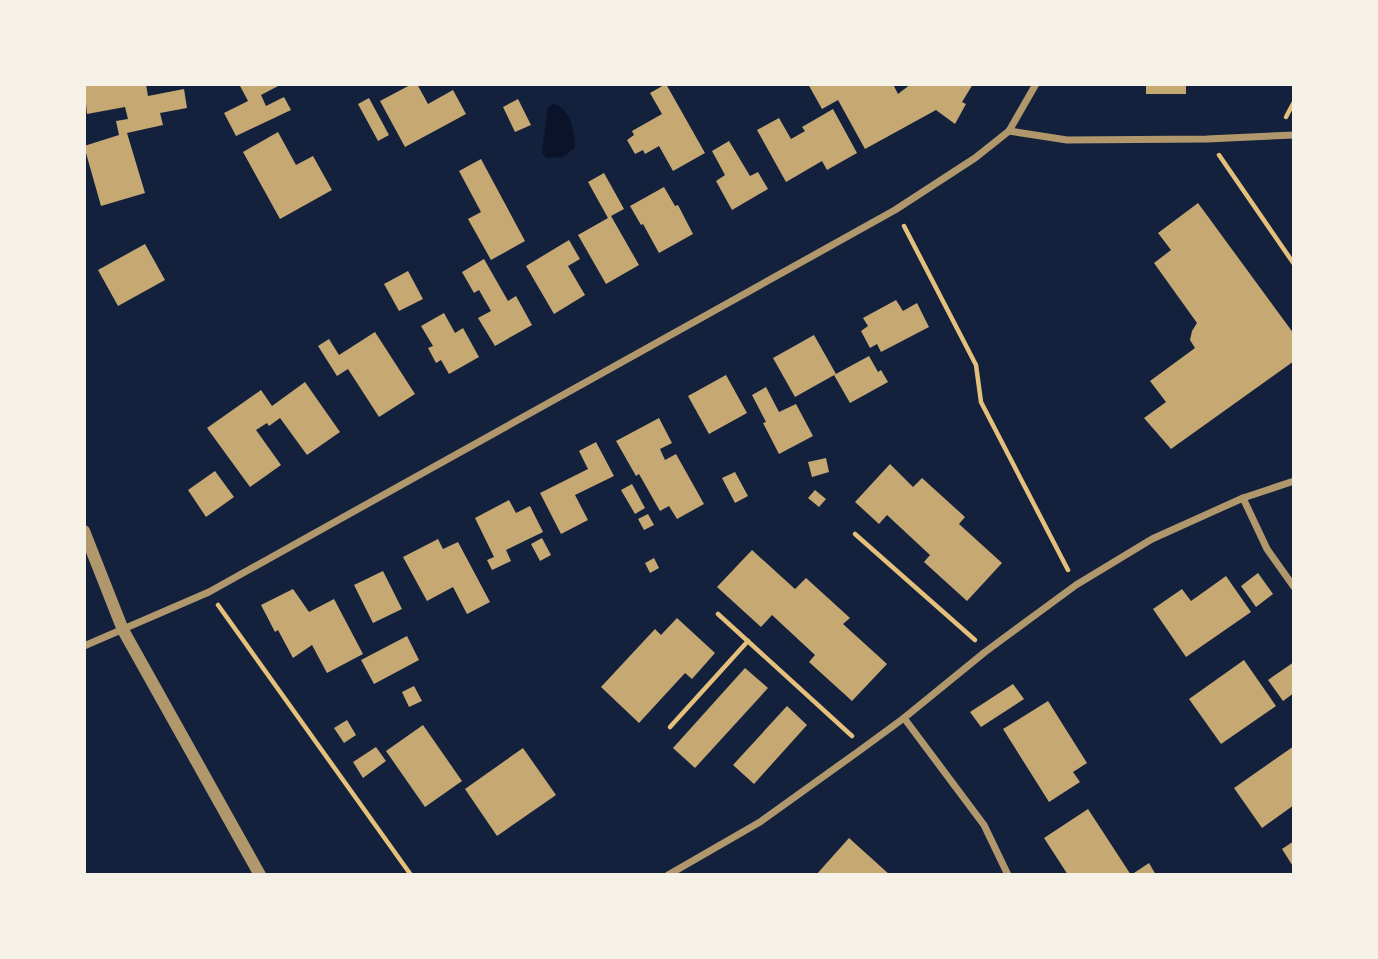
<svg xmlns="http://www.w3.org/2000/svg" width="1378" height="959" viewBox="0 0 1378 959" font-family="Overpass,sans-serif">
	<rect width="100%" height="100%" fill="#14213d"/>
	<path fill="#0b132b" d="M553,104C571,107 575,133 575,148L563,157L546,158L542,152L548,107Z"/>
	<g fill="#c6a872">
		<path d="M84,84H146L148,96L184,89L187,108L160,113L163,125L127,133L145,193L101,206L84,146L119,135L116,121L128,119L125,107L87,114Z"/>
		<path d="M239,84H282L261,95L266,106L284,97L291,110L236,136L224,113L248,101Z"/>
		<path d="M412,84H417L428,104L453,90L466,114L405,147L380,101Z"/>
		<path d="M666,84L705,153L673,171L659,146L645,154L643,150L635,154L627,140L634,135L632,131L662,114L650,93Z"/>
		<path d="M808,84H893L898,94L911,84H973L962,102L966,104L955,124L936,110L865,149L838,100L822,109Z"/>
		<rect x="1146" y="84" width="40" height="10"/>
		<path d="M369,98L389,135L378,141L358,104Z"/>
		<path d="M518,99L531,125L515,132L503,107Z"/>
		<path d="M833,109L857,153L827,170L822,161L786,182L757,130L779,118L791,139L805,131L802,127Z"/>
		<path d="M278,132L296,165L313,156L332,190L280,219L243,152Z"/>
		<path d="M729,141L750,176L758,172L768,189L732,210L716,181L725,175L712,151Z"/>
		<path d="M481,159L525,241L491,260L468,219L481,212L459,171Z"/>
		<path d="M604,173L624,209L611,216L639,265L606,284L578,235L608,218L588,182Z"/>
		<path d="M664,187L675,206L678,205L693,234L659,253L643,224L641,225L630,206Z"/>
		<path d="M1198,203L1294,334V361L1171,449L1144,418L1166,402L1150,381L1195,348L1190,340L1192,331L1197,323L1154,263L1171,250L1158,233Z"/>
		<path d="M569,240L580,259L568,266L585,295L554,314L526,266Z"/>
		<path d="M145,244L165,280L118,306L98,270Z"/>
		<path d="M484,259L508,301L516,296L532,325L495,346L478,318L491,311L479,290L474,293L462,272Z"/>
		<path d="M408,271L423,299L399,311L384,284Z"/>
		<path d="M896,300L903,311L917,303L929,327L881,352L877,344L870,348L861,331L868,326L863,318Z"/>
		<path d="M444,313L455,333L463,328L479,357L449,374L441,360L436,363L428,348L433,346L421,326Z"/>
		<path d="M375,332L415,394L379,417L348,369L337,376L318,346L329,339L339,355Z"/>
		<path d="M814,335L836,374L795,397L773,358Z"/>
		<path d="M869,356L878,372L881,370L888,382L850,403L834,375Z"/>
		<path d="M726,375L747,413L709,434L688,396Z"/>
		<path d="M305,382L340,432L307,455L280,418L269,426L267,423L256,430L281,465L250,487L207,428L261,390L272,406Z"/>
		<path d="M766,387L779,412L796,404L813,436L779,454L763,423L766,422L752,395Z"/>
		<path d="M659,418L672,443L660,449L665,460L676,454L704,504L677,519L669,506L660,511L639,474L636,476L616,441Z"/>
		<path d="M596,442L614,476L575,495L588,520L561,534L540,493L588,469L579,451Z"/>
		<path d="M826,458L829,472L812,477L808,462Z"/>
		<path d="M890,464L913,487L922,478L965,517L959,524L1002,563L967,601L924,562L930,555L887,515L879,524L855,502Z"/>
		<path d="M215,471L234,497L206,517L188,490Z"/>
		<path d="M735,472L748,496L735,503L722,478Z"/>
		<path d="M632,484L645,508L635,514L621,490Z"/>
		<path d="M815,490L826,499L819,507L808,498Z"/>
		<path d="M509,500L516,513L530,506L543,532L506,550L511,561L492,570L487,560L494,557L475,518Z"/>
		<path d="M648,514L654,525L644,530L638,519Z"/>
		<path d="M542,538L551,555L540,561L531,544Z"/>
		<path d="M438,539L443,549L458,542L490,602L467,614L453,587L427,601L403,557Z"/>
		<path d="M752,550L795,589L806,578L850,618L843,624L887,664L852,701L809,662L815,655L772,615L761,627L717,587Z"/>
		<path d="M654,558L659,568L650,573L645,563Z"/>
		<path d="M383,571L402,609L373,623L354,585Z"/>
		<path d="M1258,573L1273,594L1256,607L1241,586Z"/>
		<path d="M1226,576L1251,612L1186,657L1153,609L1182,589L1191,601Z"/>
		<path d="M293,589L309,612L334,599L363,654L327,673L312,645L293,658L278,630L275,632L261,605Z"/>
		<path d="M677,618L715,653L692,679L685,673L639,723L601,687L655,629L661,635Z"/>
		<path d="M407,636L419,660L374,684L361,660Z"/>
		<path d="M1244,660L1276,706L1221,744L1189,699Z"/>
		<path d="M1294,662V693L1283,701L1268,680Z"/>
		<path d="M745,668L768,688L695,768L673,748Z"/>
		<path d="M1013,684L1024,699L981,727L970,712Z"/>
		<path d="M414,686L422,701L409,707L402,692Z"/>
		<path d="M1048,701L1087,763L1073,772L1080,782L1049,802L1003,729Z"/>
		<path d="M787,706L807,725L754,784L733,765Z"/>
		<path d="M347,720L356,735L344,743L334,728Z"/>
		<path d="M423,725L462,781L425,807L386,751Z"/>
		<path d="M1294,746V805L1262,828L1234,788Z"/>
		<path d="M376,747L386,761L363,778L353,762Z"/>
		<path d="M523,748L556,795L497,836L465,789Z"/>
		<path d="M1088,809L1131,875L1149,863L1156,875H1068L1044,838Z"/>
		<path d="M849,838L890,875H816Z"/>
		<path d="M1294,841V868L1282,849Z"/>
	</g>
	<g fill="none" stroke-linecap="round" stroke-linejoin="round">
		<g stroke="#e5c07b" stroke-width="4.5">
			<path d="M1286,117L1294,102"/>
			<path d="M1219,155L1294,264"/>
			<path d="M904,226L976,365L981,402L1068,570"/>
			<path d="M855,534L975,640"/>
			<path d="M218,605L411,875"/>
			<path d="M718,614L852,736"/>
			<path d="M670,727L748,641"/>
		</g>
		<g stroke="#b1986c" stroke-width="7">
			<path d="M1009,131L1067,140L1207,139L1294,135"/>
			<path d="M1243,498L1267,549L1294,587"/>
			<path d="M84,646L209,592L895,210L975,158L1009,131L1036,84"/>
			<path d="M904,718L984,825L1008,875"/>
			<path d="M668,875L760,822L859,751L904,718L985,652L1076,585L1152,539L1243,498L1294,481"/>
		</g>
		<path stroke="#b1986c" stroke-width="12" d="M84,531L123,630L260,875"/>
	</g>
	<rect width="1378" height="959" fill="none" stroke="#f6f1e7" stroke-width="172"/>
</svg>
